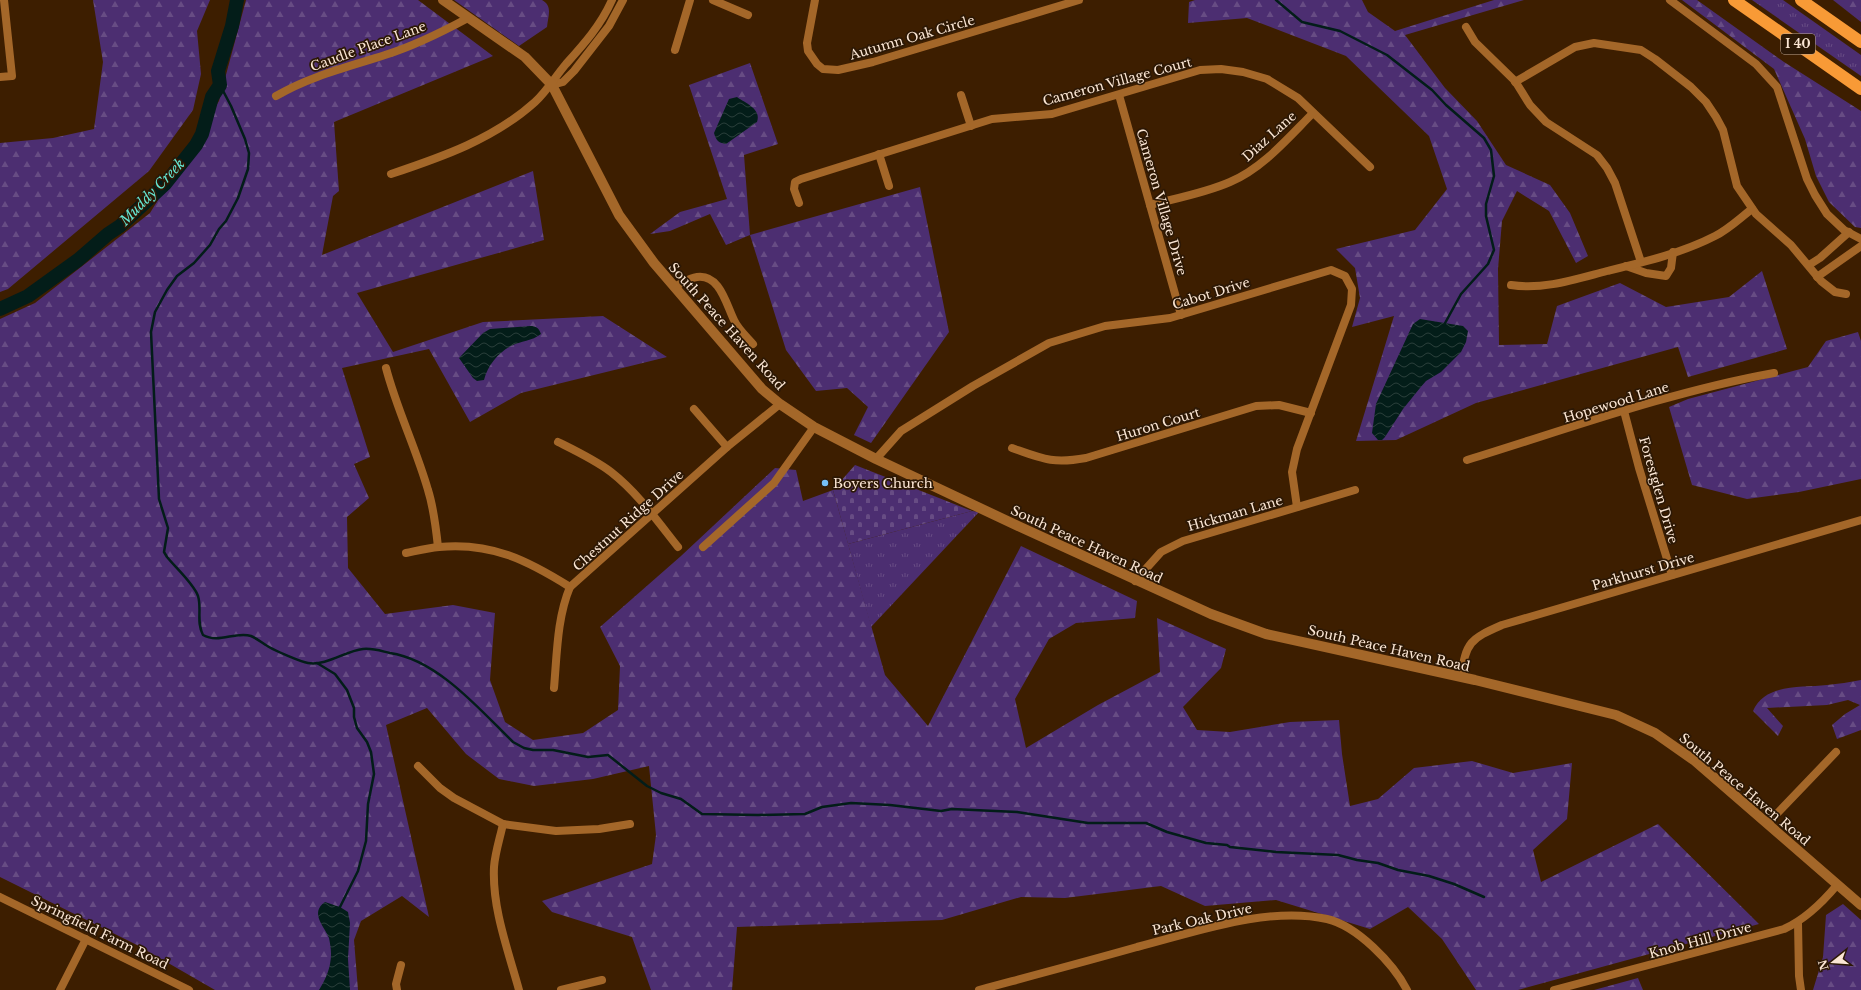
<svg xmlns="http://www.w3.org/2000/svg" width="1861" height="990" viewBox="0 0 1861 990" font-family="'Libre Baskerville',serif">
	<defs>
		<pattern id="grass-tufts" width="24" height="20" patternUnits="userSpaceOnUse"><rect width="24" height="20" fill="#4c2e71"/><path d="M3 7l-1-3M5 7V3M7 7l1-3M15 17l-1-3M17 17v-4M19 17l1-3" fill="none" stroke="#674c84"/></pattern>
		<pattern id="forest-firs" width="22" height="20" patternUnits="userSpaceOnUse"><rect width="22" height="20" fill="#4c2e71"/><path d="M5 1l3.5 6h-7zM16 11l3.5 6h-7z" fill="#674c84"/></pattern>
		<pattern id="cemetery-stones" width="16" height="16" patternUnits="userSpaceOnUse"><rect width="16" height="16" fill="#4c2e71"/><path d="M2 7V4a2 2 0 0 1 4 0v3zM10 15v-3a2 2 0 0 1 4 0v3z" fill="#674c84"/></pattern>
		<pattern id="water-waves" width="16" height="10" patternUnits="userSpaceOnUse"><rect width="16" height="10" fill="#031d19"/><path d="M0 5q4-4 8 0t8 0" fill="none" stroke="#293e3a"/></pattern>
	</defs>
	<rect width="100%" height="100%" fill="#3d1e00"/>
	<g fill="url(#grass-tufts)">
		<path d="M1752,0H1783L1861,55V76Z"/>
		<path d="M972,511L979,512L871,627L848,544Z"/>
	</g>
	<g fill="url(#forest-firs)">
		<path d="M93,0H210L197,31L201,74L193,110L149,171L8,289L0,292V143L53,138L94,129L103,62Z"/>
		<path d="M246,0H418L493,56L334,122L339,191L333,196L322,255L533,171L544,240L357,293L393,352L483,322L603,316L667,357L521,393L470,422L429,349L342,368L370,457L354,464L369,498L347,517L348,568L385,614L453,605L495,613L490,680L505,722L533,740L583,733L618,710L620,666L600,627L681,556L775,468L796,470L803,501L833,490L885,675L928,726L1021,546L1137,601L1135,618L1076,623L1049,639L1015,699L1026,748L1098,705L1160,672L1157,618L1226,649L1221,668L1183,707L1197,730L1230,732L1290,722L1339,720L1342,754L1350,806L1378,799L1414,768L1472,761L1513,773L1572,763L1567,819L1533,850L1541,882L1658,824L1759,924L1518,990H1476L1442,939L1408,907L1370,929L1276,900L1205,906L1161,886L1065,898L1021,897L942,920L737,927L732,990H651L632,937L552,912L542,901L652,864L656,835L649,766L593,779L534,786L499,779L466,754L427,708L386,725L429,917L402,896L361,921L354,940L358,990H215L137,945L0,877V319L35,303L150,213L219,101Z"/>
		<path d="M454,0H542C553,6 548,16 547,27L519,46Z"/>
		<path d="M1195,0H1362L1368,12L1395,31L1494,0H1524L1405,35L1445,88L1477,121L1506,165L1550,185L1570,213L1588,256L1576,263L1549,211L1517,191L1502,221L1498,269L1499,345L1547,344L1557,306L1620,283L1666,307L1729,297L1762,271L1787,349L1688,377L1678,347L1476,403L1396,440L1356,441L1394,316L1352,327L1360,298L1355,268L1336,249L1415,230L1447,189L1429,136L1346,56L1247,18L1188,23L1189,2Z"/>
		<path d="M1682,0H1697L1784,62L1861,111V228L1855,227L1829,202L1816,176L1805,139L1774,69Z"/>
		<path d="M1833,0H1861V22Z"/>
		<path d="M750,63L778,144L744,155L750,235L920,187L949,332L871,443L854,435L868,407L847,388L816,391L786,350L750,235L726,245L710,214L670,231L650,234L680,212L727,199L689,85Z"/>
		<path d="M1858,332L1861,341V479L1799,492L1747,499L1692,485L1669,407L1688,399L1808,367L1826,341Z"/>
		<path d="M1861,680V730L1837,739L1832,725L1845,714L1860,705L1848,700L1827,705L1767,708L1783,726L1778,736L1753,711C1765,683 1802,688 1827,685C1838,684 1850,682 1861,680Z"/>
		<path d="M1843,904L1861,920V990H1813L1823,957L1826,915Z"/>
		<path d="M1638,978L1643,990H1594Z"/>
	</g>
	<path fill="url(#cemetery-stones)" d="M855,465L972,511L848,544L833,490Z"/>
	<g fill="url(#water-waves)">
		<path d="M737,97C745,103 762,109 757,122L726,144C718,143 716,140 714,133L729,99Z"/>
		<path d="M1420,319L1463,326L1468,331L1466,342L1461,352L1441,372L1426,381L1420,388L1403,409L1385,437L1382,440H1378L1372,433L1376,404L1413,324Z"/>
		<path d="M530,326C536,326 539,328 541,334C532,341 521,341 511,346C498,353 488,365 484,380L477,381L473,378L459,358L483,333L490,329Z"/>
		<path d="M325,902L340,907L348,912L350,923L348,959L350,990H319C326,979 331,967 331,954C331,949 330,943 329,938C325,927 309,913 325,902Z"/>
	</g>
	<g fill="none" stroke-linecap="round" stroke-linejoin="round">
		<g stroke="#031d19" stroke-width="2.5">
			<path d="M1276,0L1302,22L1340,31L1387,55L1432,90L1446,105L1484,138L1491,150L1494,176L1486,204V216L1494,250L1488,264L1461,294L1444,325"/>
			<path d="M220,85L231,106L245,139L249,153L248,169L238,198L226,221L219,229L210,245L194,263L177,276L167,290L155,312L151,332L159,499L168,528L164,552L167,557C175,567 194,584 198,596C202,609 196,622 203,635C219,644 235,631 251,636C258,639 262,643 269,647C276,651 301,662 308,663C327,666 345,651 363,649C373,648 381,651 390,653C438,660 480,710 513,742L524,748L533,750H553L588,757L608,755L647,786L661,793L681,799L702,814L758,815L805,814L822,807L851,803L890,805L941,811L952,809L1017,812L1088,823H1146L1167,832L1206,843L1227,845L1230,847L1276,852L1338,855L1357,860L1378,863L1398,870L1429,876L1454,884L1484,897"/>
			<path d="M317,663L335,674L347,690L354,708V717L357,728L367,742L371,752L374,774L368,804L366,841L358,871L339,909"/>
		</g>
		<path stroke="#031d19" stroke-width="14" d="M0,309L28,296L78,260L108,234L120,226L165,184L196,145L202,134L212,97L220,85L218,71L232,26L237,0"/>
		<g stroke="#a46729" stroke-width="8">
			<path d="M713,0L748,15"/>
			<path d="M815,0L807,43L808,51L817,64L823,69L838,70L873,62L1079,0"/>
			<path d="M1670,0L1756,64L1777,87L1807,179L1815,195L1827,214L1844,230L1861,239"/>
			<path d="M1466,27L1475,42L1515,81L1530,105L1546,122L1597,155L1607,168L1615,183L1641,262"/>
			<path d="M675,50L690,0"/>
			<path d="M0,77L12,76L4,0"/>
			<path d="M1515,82L1575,47L1594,43L1641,50L1655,59L1691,87L1706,102L1716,117L1723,130L1737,186L1756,214L1791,245L1821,281L1835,292L1846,294"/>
			<path d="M552,85L563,82L574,71L609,26L623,0"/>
			<path d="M961,95L971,126"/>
			<path d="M1119,95L1181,315"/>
			<path d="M276,96C310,76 348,67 385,55C414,46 442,32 468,18"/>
			<path d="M879,154L889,186"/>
			<path d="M391,174C442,157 494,139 535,102C547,91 555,77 566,64C584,44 601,25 612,0"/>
			<path d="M799,203L794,189L795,182L801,179L992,119L1052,114L1200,70L1221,69L1243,72L1267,79L1298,98L1370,167"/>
			<path d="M1150,205C1177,198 1205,193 1230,182C1263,168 1288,138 1313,113"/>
			<path d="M1809,265L1820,258L1849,232"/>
			<path d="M1626,266L1646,273L1666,276L1671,268L1673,252"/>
			<path d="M1817,277L1861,246"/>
			<path d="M1511,285C1544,290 1576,279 1607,271C1644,262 1682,253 1715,236C1729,229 1740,218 1752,209"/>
			<path d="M674,287C681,284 689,278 697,277C720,274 726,304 734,320C738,329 747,337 753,344"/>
			<path d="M386,368C397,410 416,448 428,490C434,509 436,528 438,547"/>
			<path d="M694,409L727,447"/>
			<path d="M1624,411L1639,468L1672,575"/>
			<path d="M558,442C576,451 595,460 611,472C638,493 658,522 678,547"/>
			<path d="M1012,448C1043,459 1053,464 1086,458L1256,406L1279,405L1311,413"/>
			<path d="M876,459L901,431L973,386L1049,343L1105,326L1170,318L1331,270L1345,276L1352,289L1351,305L1297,449L1292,472L1297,507"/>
			<path d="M1467,460C1568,429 1669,392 1774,373"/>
			<path d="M703,547L774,483L814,427"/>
			<path d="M406,553C416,551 428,548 439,547C491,542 527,560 570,587"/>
			<path d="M1135,581L1161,552L1183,541L1355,490"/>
			<path d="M1461,677C1466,642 1470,639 1502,625L1861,520"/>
			<path d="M554,688C557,654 557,618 570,587L727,447L780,404"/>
			<path d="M418,766L440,788L454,798L503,824L556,831L599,829L630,824"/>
			<path d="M1768,823L1836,752"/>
			<path d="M503,824C500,838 495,853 494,867C492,908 508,950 519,990"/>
			<path d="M0,897L189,990"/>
			<path d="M1798,923L1799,976L1801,990"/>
			<path d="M60,990L86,939"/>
			<path d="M397,990L396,984L401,965"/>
			<path d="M561,990L602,980"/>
			<path d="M979,990C1031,976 1084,962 1137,947C1196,932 1266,906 1327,919C1357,926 1393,963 1407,990"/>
			<path d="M1554,990L1784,929C1806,919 1822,903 1837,885"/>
		</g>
		<path stroke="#a46729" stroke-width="10" d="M443,0L525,57L552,85L619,215L654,263L762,389L780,404L814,427L876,459L1018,526L1211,614L1266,634L1475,680L1616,715L1655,733L1695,761L1861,905"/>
		<g stroke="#f89a36" stroke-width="12">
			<path d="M1734,0L1861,89"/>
			<path d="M1801,0L1861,42"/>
		</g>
	</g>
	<circle fill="#76c0f7" stroke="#2c1805" stroke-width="1.5" cx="825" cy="483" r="4"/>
	<g text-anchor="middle" stroke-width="3.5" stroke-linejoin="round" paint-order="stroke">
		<rect fill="#2c1805" stroke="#bda896" stroke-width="1" x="1781" y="34" width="34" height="20" rx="3"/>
		<g font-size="12" font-weight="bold" fill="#fbe6d4">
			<text x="1798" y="48">I 40</text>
		</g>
		<g font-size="13" fill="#fbe6d4" stroke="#2c1805">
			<text transform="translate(912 37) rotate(-16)" y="5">Autumn Oak Circle</text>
			<text transform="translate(368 46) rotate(-20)" y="5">Caudle Place Lane</text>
			<text transform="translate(1117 81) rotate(-15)" y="5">Cameron Village Court</text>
			<text transform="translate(1269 136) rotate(-42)" y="5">Diaz Lane</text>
			<text transform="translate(1162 202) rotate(74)" y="5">Cameron Village Drive</text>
			<text transform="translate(1211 293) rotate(-17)" y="5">Cabot Drive</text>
			<text transform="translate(727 326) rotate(48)" y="5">South Peace Haven Road</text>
			<text transform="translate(1616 402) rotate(-17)" y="5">Hopewood Lane</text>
			<text transform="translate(1158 424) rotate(-17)" y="5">Huron Court</text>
			<text transform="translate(1659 490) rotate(74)" y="5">Forestglen Drive</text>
			<text transform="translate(1235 513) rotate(-16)" y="5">Hickman Lane</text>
			<text transform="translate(628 520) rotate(-42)" y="5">Chestnut Ridge Drive</text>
			<text transform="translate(1087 544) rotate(25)" y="5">South Peace Haven Road</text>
			<text transform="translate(1643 571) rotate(-16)" y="5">Parkhurst Drive</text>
			<text transform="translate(1389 648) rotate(13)" y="5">South Peace Haven Road</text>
			<text transform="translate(1745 789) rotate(40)" y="5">South Peace Haven Road</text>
			<text transform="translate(1202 919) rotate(-13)" y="5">Park Oak Drive</text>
			<text transform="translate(100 932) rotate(26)" y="5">Springfield Farm Road</text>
			<text transform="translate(1700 940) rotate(-15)" y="5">Knob Hill Drive</text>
		</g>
		<g font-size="13" fill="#fbe6d4" stroke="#2c1805" text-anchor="start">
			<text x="833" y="488">Boyers Church</text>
		</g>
		<g font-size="14" font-style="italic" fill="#65e6d3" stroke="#2c1805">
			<text transform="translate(152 192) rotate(-46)" y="5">Muddy Creek</text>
		</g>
	</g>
	<g transform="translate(1833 962) rotate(253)" stroke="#2c1805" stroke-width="3" paint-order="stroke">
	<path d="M0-3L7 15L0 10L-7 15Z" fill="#fbe6d4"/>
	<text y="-6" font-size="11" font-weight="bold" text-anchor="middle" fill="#fbe6d4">N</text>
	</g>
</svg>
